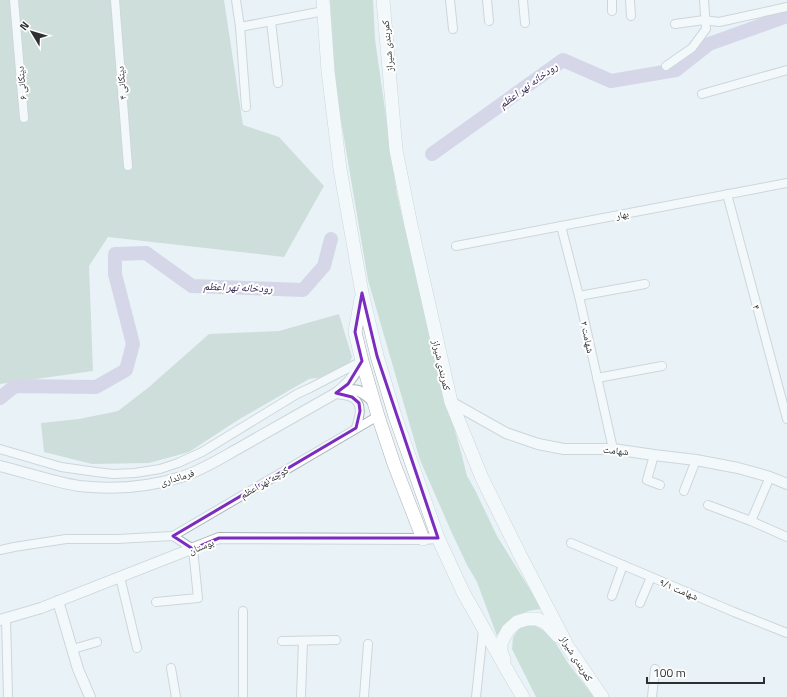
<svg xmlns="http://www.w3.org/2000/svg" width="787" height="697" viewBox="0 0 787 697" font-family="'Titillium Web','Noto Naskh Arabic',sans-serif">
	<rect width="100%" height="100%" fill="#e9f3f7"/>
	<g fill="#adc7b8">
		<path d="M0,0H224L243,125L279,137L324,186L284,257L108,237L89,266L93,371L0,384Z"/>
		<path d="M339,314L352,357L349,364L324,377L309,379L238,420L189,452L149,463L92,464L44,452L41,423L79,419L118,411L149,387L209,334L279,331Z"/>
	</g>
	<g fill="#a6c8b4">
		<path d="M330,0H373L375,39L397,194L438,372L461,452L467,476L475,490L497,536L542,609C519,611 511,618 497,636L477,582L467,565L451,531L420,460L368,280L336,91Z"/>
		<path d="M532,624L550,634L568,663L594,697H536L512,649L513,637L522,625Z"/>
	</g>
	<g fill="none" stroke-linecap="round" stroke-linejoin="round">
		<g stroke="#bdb6d6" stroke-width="14">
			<path d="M432,154L563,60L611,81L676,70L709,44L787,16"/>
			<path d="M0,398L15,386L96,387L126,370L133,344L115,274V254L146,253L192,286L303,290L324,266L331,239"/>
		</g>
		<g stroke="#abb4b8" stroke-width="10">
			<g id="minor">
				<path d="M14,0L24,118"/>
				<path d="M115,0L128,166"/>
				<path d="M236,0L240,27L246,107"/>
				<path d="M450,0L453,29"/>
				<path d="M487,0L489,21"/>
				<path d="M523,0L525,23"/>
				<path d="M612,0V11"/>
				<path d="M630,0L631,16"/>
				<path d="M271,21L278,83"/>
				<path d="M675,24L704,20L719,22L787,7"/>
				<path d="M240,27L324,11"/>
				<path d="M666,66L692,48L706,29L704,0"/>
				<path d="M702,94L787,70"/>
				<path d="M727,194L787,419"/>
				<path d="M561,226L579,296L613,449"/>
				<path d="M456,246L787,183"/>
				<path d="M579,296L645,284"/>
				<path d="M597,378L662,366"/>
				<path d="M337,394C342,395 349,395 353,398C364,405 359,418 356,428"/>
				<path d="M0,449L61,467L96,472L113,474L135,473L160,469L178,463L202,452L297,394L310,388L362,361"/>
				<path d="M654,455L647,480L660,485"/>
				<path d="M684,491L696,460"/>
				<path d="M708,505L751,521L787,537"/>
				<path d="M751,521L770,477"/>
				<path d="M173,536L378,416"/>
				<path d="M571,543L734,612L787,633"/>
				<path d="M0,550L14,547L66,539H117L173,536L193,549L198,598L156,602"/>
				<path d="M120,577L137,648"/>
				<path d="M612,596L623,565"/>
				<path d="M640,603L651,577"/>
				<path d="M6,618L8,697"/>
				<path d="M282,641L336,640"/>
				<path d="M73,649L97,642"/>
				<path d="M171,668L176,697"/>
				<path d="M243,697V611"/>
				<path d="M301,697L303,641"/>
				<path d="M364,697L368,644"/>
				<path d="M476,697L483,630"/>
				<path d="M652,697L655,669"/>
			</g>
		</g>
		<g stroke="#abb4b8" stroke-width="12">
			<g id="tertiary">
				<path d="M340,392C357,388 361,390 374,402"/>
				<path d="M451,402L506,433L538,444L564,449H613L654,455L696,460L738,468L770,477L787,484"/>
				<path d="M0,466C25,472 54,482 79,486C114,490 149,487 181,477C201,471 223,457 241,447C273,429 304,411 336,393C349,383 354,376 362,361"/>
				<path d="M58,601L78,669L90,697"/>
				<path d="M0,620L41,608L219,538L423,539L438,538"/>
			</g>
		</g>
		<g stroke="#abb4b8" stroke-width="14">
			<g id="trunk">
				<path d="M323,0L328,71L340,169L362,293L377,356L395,416L438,538L463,592L511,677L523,697"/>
				<path d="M383,0L396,150L411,225L451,402L482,478L520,555L568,647L602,697"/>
				<path d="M361,299L355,332L362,361L378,416L394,464L423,539"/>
				<path d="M504,659L501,652V643L508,630L517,622L527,619H537L546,623L558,636"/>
			</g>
		</g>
		<use href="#minor" stroke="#fff" stroke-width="8"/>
		<use href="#tertiary" stroke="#fff" stroke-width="10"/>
		<use href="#trunk" stroke="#fff" stroke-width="13"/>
	</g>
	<path d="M0 0H787V697H0ZM362,293L377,356L438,538H219L193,549L173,536L356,428L360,411L359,403L352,397L336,393L348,384L362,361L355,332Z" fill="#e9f3f7" fill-opacity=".55" fill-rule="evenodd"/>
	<path fill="none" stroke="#7b2cbf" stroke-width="3" stroke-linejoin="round" d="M362,293L377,356L438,538H219L193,549L173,536L356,428L360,411L359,403L352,397L336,393L348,384L362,361L355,332Z"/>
	<g text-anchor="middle" stroke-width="4" stroke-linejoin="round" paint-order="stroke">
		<g font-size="10" fill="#2c3031" stroke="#fefefe">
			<text transform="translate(387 46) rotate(-95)" y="4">کمربندی شیراز</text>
			<text transform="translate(21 83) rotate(-95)" y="4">۶ دینکانی</text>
			<text transform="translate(121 83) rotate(-95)" y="4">۴ دینکانی</text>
			<text transform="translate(622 214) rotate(-11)" y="4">بهار</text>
			<text transform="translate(757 307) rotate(75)" y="4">۴</text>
			<text transform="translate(588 337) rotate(78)" y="4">۲ شهامت</text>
			<text transform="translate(442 365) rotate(77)" y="4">کمربندی شیراز</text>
			<text transform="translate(616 450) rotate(5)" y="4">شهامت</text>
			<text transform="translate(177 477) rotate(-17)" y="4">فرمانداری</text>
			<text transform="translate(264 482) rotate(-30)" y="4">کوچه نهر اعظم</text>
			<text transform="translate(201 546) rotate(-21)" y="4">بوستان</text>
			<text transform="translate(679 589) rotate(23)" y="4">۹/۱ شهامت</text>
			<text transform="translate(577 658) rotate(58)" y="4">کمربندی شیراز</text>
		</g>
		<g font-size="11" font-style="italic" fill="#2e214c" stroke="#fefefe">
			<text transform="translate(528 85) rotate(-36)" y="4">رودخانه نهر اعظم</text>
			<text transform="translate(238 287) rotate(2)" y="4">رودخانه نهر اعظم</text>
		</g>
	</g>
	<g transform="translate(32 32) rotate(308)" stroke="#fefefe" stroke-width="3" paint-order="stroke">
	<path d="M0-3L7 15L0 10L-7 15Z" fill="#2c3031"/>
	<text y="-6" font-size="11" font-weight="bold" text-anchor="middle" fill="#2c3031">N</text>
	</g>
	<path d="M647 677v6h117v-6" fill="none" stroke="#2c3031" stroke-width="2"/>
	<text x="653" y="677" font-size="12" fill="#2c3031" stroke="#fefefe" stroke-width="3" paint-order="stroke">100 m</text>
</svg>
